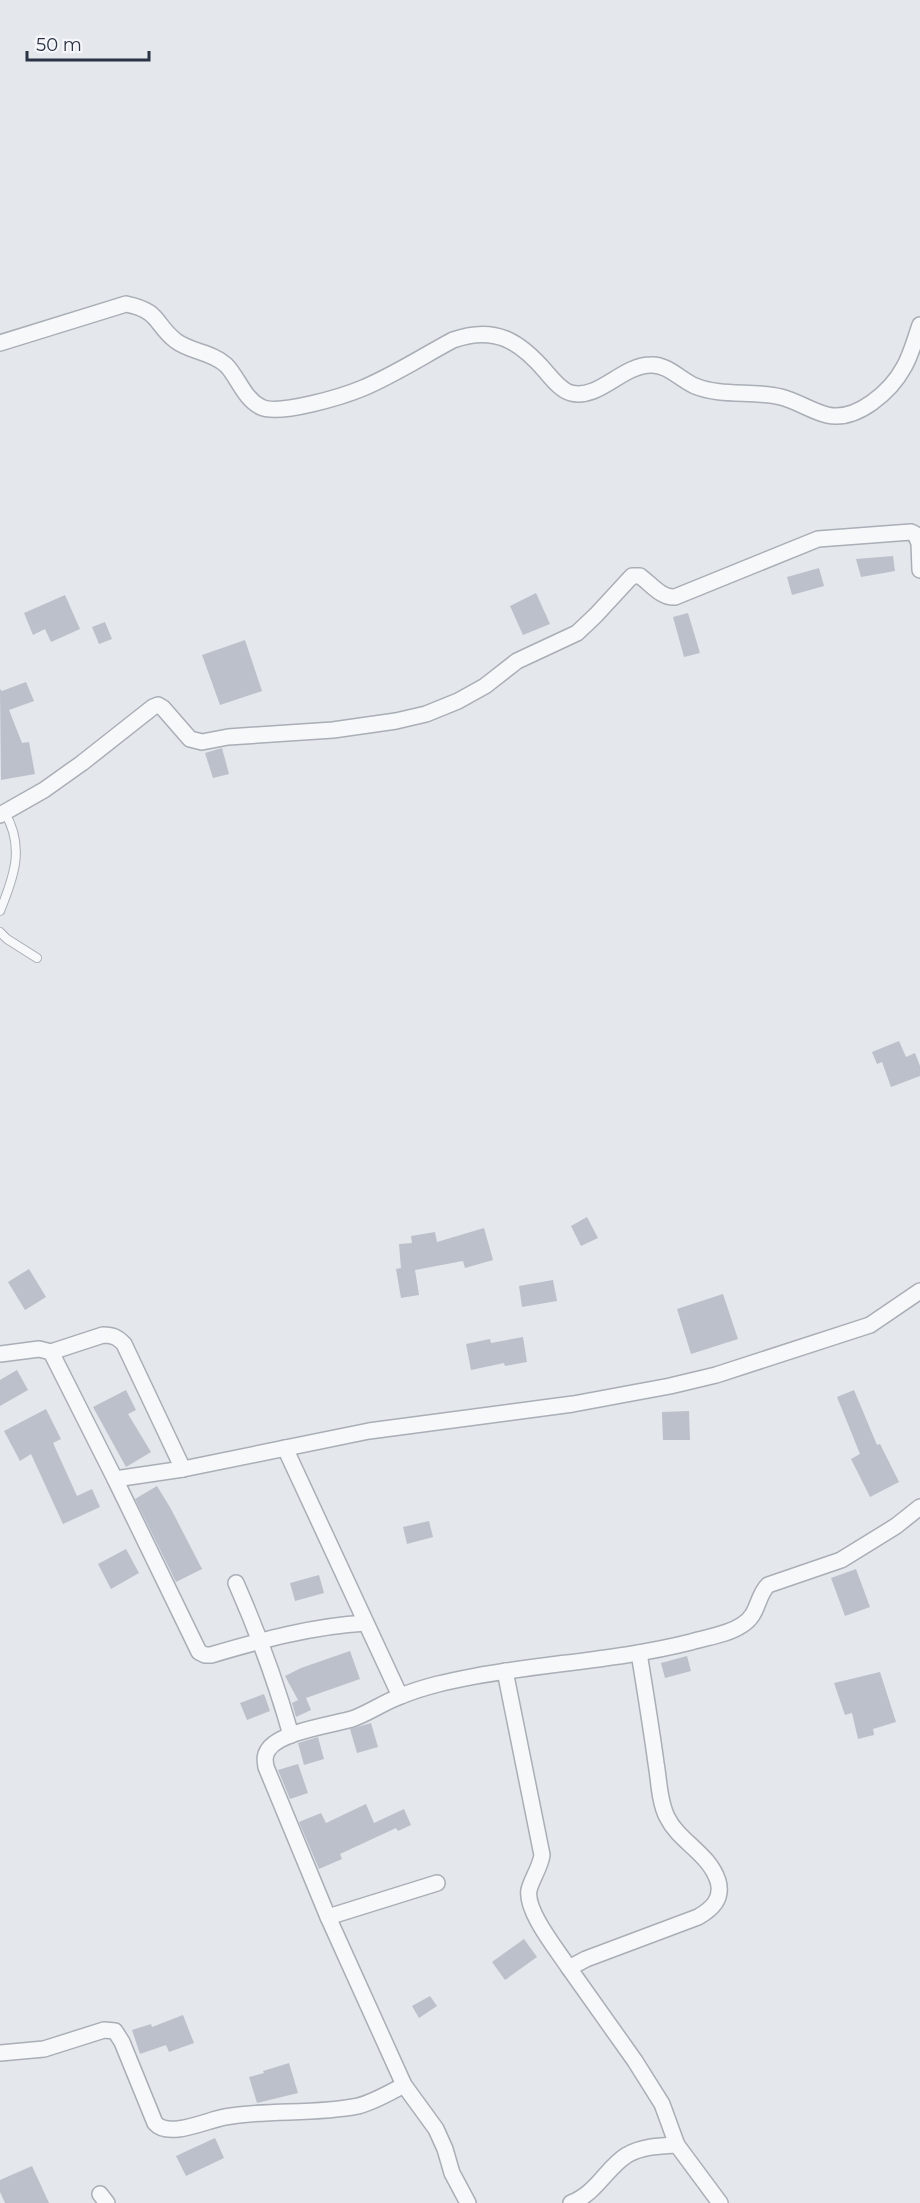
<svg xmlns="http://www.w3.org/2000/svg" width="920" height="2203" viewBox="0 0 920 2203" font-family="Montserrat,sans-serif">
	<rect width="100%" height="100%" fill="#e4e7ec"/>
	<g fill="#bbc0ca">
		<path d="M893,556L895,571L861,577L856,559Z"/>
		<path d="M819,568L824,586L792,595L787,577Z"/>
		<path d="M536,593L550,624L523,635L510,606Z"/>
		<path d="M65,595L80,629L51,642L45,629L33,635L24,613Z"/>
		<path d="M688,613L700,653L684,657L673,617Z"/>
		<path d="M105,622L112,639L99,644L92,627Z"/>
		<path d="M245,640L262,691L220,705L202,655Z"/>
		<path d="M26,682L34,701L9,710L22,743L29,742L35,774L1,780L0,689L2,691Z"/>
		<path d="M222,748L229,774L213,778L205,753Z"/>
		<path d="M899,1041L906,1057L915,1053L920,1066V1076L891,1087L882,1062L877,1064L872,1052Z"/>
		<path d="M587,1217L598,1238L581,1246L571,1226Z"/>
		<path d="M484,1228L493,1260L465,1268L463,1261L415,1270L419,1295L401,1298L396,1269L401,1268L399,1244L412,1243L411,1236L435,1232L437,1242Z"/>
		<path d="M29,1269L46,1297L25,1310L8,1282Z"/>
		<path d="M553,1280L557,1301L522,1307L519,1286Z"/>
		<path d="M723,1294L738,1339L691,1354L677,1309Z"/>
		<path d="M523,1337L527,1362L505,1366L504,1363L471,1370L466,1344L490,1339L491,1343Z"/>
		<path d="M17,1370L28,1390L0,1406V1380Z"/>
		<path d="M126,1390L136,1410L128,1414L151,1452L126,1467L93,1407Z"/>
		<path d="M854,1390L877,1445L880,1444L899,1482L870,1497L851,1459L860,1454L837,1397Z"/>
		<path d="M46,1409L61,1439L53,1443L77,1496L92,1489L100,1507L63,1524L31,1454L20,1461L4,1431Z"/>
		<path d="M689,1411L690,1440H663L662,1412Z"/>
		<path d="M157,1486L171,1509L202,1569L176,1582L135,1499Z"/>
		<path d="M429,1521L433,1537L407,1544L403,1527Z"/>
		<path d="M126,1549L139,1573L111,1589L98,1564Z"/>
		<path d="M856,1569L870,1607L845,1616L831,1578Z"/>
		<path d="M319,1575L324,1593L295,1601L290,1583Z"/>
		<path d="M350,1651L360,1679L306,1698L311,1710L296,1717L292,1703L298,1700L285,1676L301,1668Z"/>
		<path d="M687,1656L691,1671L665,1678L661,1663Z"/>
		<path d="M880,1672L896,1722L873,1729L874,1735L858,1739L852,1713L845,1715L834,1683Z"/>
		<path d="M264,1694L270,1711L247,1720L240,1703Z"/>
		<path d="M371,1723L378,1747L357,1753L350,1729Z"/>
		<path d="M318,1737L324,1759L304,1765L298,1743Z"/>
		<path d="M298,1764L308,1793L290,1799L278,1770Z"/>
		<path d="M366,1804L374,1823L404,1809L411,1825L398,1831L396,1828L340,1854L342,1859L319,1869L299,1822L321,1813L326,1823Z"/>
		<path d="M524,1939L537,1957L505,1980L492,1962Z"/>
		<path d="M430,1996L437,2006L419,2018L412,2006Z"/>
		<path d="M183,2015L194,2043L169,2052L166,2045L140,2054L132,2030L151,2024L152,2027Z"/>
		<path d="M289,2063L298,2093L257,2103L249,2077L264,2073L263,2071Z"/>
		<path d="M215,2138L224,2158L186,2176L176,2156Z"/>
		<path d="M32,2166L49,2203H5L0,2192V2180Z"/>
	</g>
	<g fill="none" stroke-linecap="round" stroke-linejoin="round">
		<g stroke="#a9aeb7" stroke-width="10">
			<g id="service">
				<path d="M0,911C14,877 25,847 5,813"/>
				<path d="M0,932L7,939L37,958"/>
			</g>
		</g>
		<g stroke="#a9aeb7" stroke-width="18">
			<g id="minor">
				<path d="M0,343L126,304C161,311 154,324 176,341C191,352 212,352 226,365C238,377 244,399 261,407C279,416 344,396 363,388C394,375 423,356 453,340C495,325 520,341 547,373C553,380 562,391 571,393C599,400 622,365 651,365C667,364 681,380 695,386C722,397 753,390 781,397C797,401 811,411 827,415C857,422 891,391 904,367C911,355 915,339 920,325"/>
				<path d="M0,815L44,790L82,763L153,707L158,705L163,708L190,739L202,742L228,737L333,730L396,721L426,714L458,701L485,686L517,661L577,633L596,615L632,576H640C651,584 661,598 675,597L818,539L911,532L915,534L919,543L920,570"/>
				<path d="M51,1352L103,1335C113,1335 117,1337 124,1344L183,1469"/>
				<path d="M0,1354L39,1349L51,1352L115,1479L183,1469L369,1431L573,1404L670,1386L716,1375L870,1325L920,1291"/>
				<path d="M285,1448L400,1696"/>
				<path d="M115,1479L199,1652L205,1655H211C262,1640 313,1626 366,1623"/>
				<path d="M236,1583C258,1633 276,1682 291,1735"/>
				<path d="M639,1653C645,1690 651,1726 656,1763C659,1780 659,1801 667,1817C679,1842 709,1853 718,1881C723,1899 712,1909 698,1917L586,1959L569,1968L635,2061L662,2104L677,2145"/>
				<path d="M505,1671L542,1855C540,1868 532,1878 529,1890C525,1911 558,1951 569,1968"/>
				<path d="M328,1917L437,1883"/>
				<path d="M0,2053L44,2049L104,2030L115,2031L122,2042L155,2123C169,2139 207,2120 225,2117C268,2109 314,2115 358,2106C374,2102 389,2093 404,2085"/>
				<path d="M100,2194L107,2203"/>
				<path d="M468,2203L452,2173L445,2149L436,2129L404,2085L328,1917L266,1767C265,1761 264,1756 268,1750C279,1732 331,1725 352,1719C369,1713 384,1702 401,1696C425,1686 450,1681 476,1676C547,1663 620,1660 691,1642C707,1637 727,1635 742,1625C759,1615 756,1597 768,1585L841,1560L896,1526L920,1507"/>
				<path d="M571,2203C597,2193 606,2168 627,2155C643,2146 660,2146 677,2145L720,2203"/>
			</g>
		</g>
		<use href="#service" stroke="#f7f8fa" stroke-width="8"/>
		<use href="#minor" stroke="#f7f8fa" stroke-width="15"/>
	</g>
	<path d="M27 51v9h122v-9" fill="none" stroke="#2b3445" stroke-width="3"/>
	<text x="36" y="51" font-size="18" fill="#2b3445" stroke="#f4f6f9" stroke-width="4.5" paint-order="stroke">50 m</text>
</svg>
